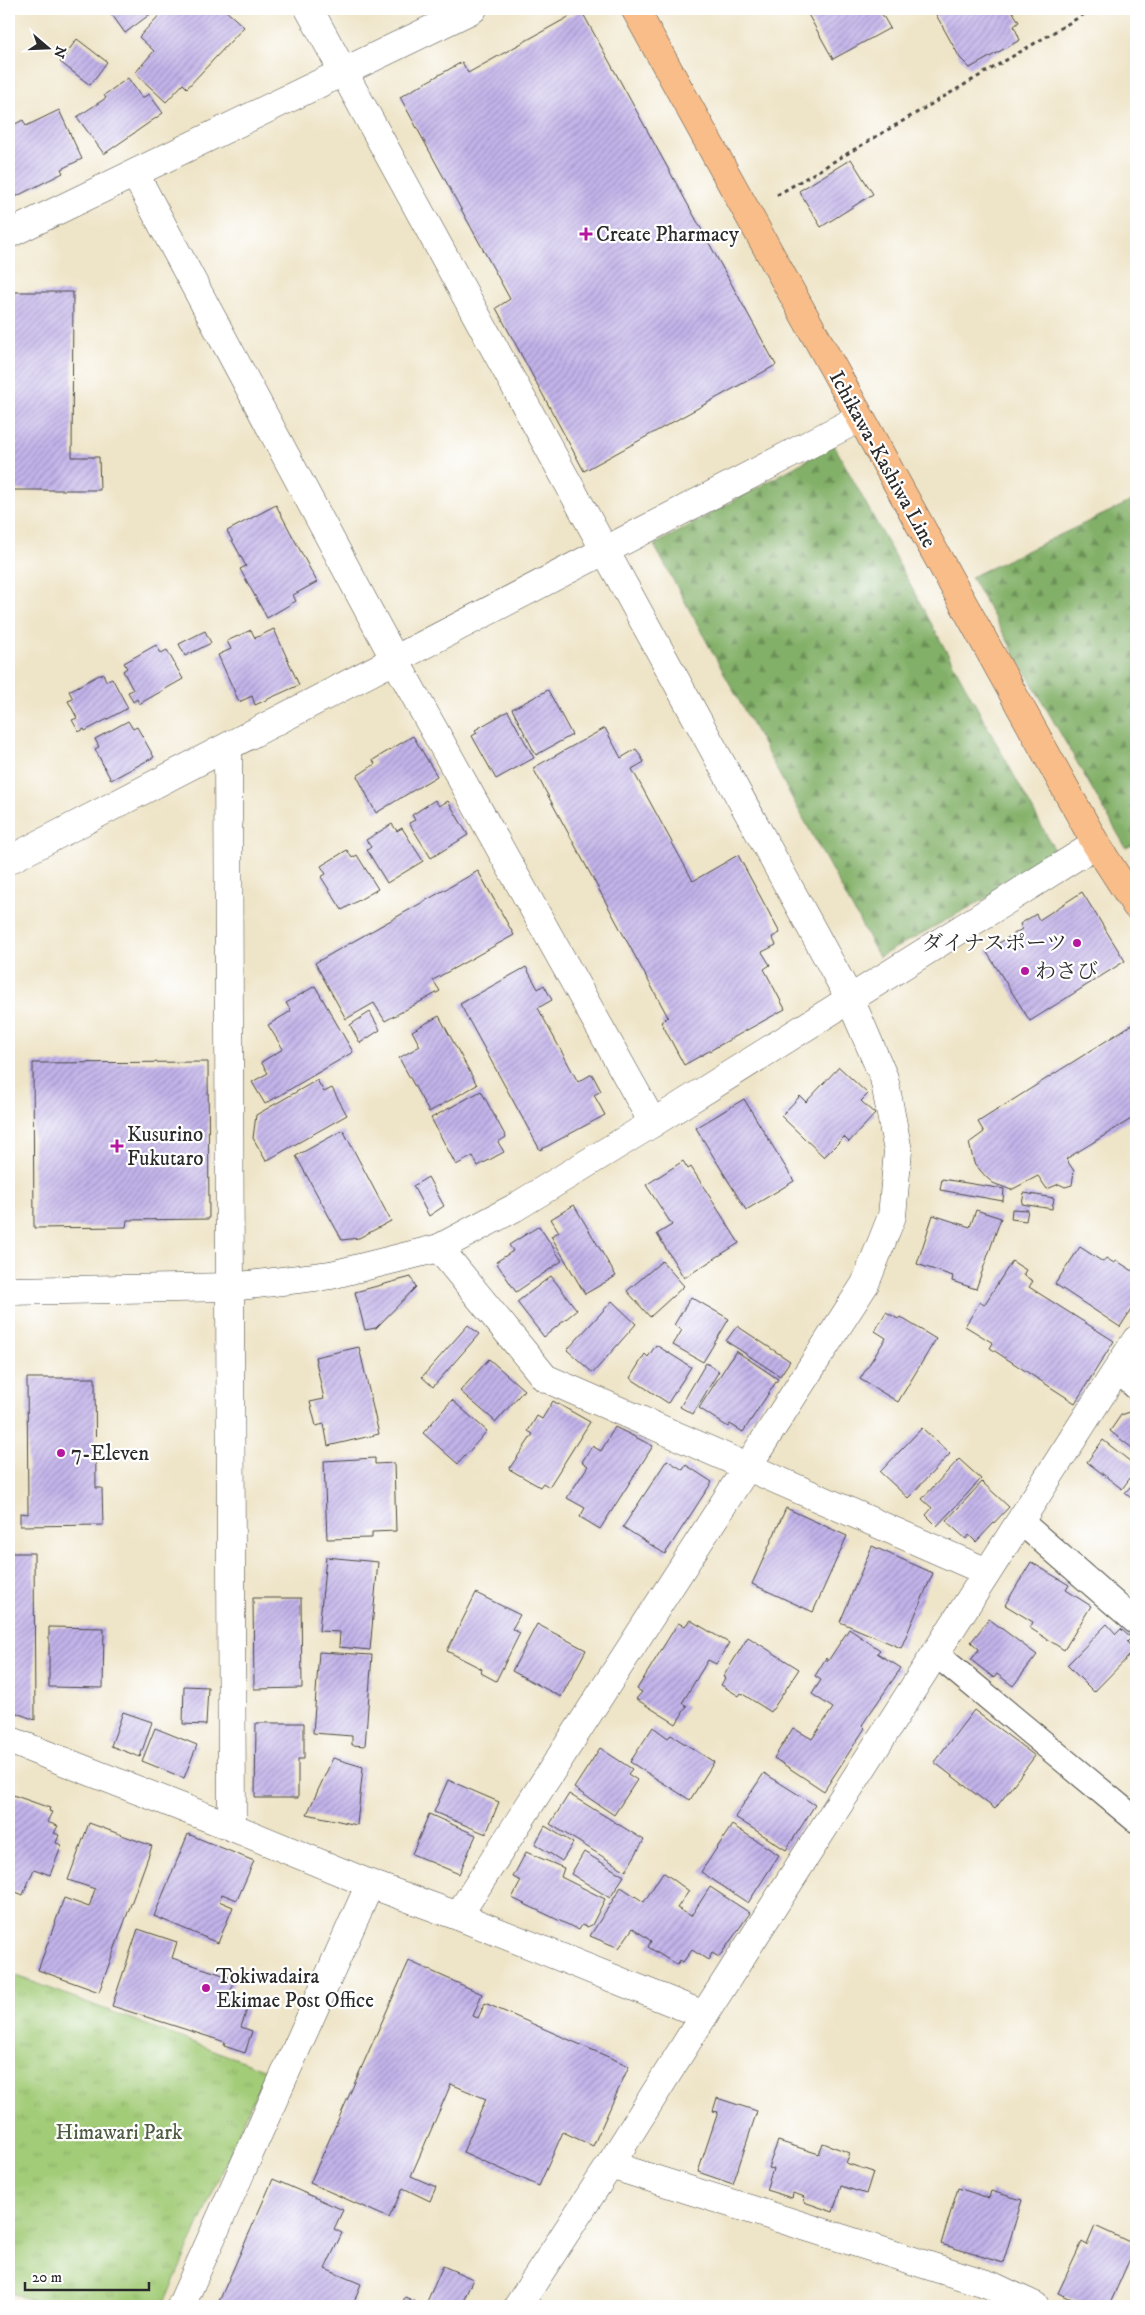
<svg xmlns="http://www.w3.org/2000/svg" width="1145" height="2315" viewBox="0 0 1145 2315" font-family="'IM FELL DW Pica','Noto Serif JP',serif">
	<defs>
		<pattern id="forest-firs" width="22" height="20" patternUnits="userSpaceOnUse" patternTransform="scale(1.25)"><rect width="22" height="20" fill="#82b068"/><path d="M5 1l3.5 6h-7zM16 11l3.5 6h-7z" fill="#6b8f56"/></pattern>
		<pattern id="park-tufts" width="24" height="20" patternUnits="userSpaceOnUse" patternTransform="scale(1.25)"><rect width="24" height="20" fill="#a3cc78"/><path d="M3 7l-1-3M5 7V3M7 7l1-3M15 17l-1-3M17 17v-4M19 17l1-3" fill="none" stroke="#8caf68"/></pattern>
		<pattern id="building-hatch" width="6" height="6" patternUnits="userSpaceOnUse" patternTransform="scale(1.25)"><rect width="6" height="6" fill="#c2b3ea"/><path d="M-1 1l2-2M0 6l6-6M5 7l2-2" fill="none" stroke="#9e92be"/></pattern>
	</defs>
	<rect width="100%" height="100%" fill="#fff"/>
	<filter id="ink" filterUnits="userSpaceOnUse"><feTurbulence type="fractalNoise" baseFrequency=".02" numOctaves="2"/><feDisplacementMap in="SourceGraphic" scale="10" xChannelSelector="R" yChannelSelector="G"/><feConvolveMatrix kernelMatrix="1 2 1 2 8 2 1 2 1" color-interpolation-filters="sRGB"/></filter>
	<filter id="wash" filterUnits="userSpaceOnUse"><feTurbulence type="fractalNoise" baseFrequency=".0096" numOctaves="4" result="noise"/><feDisplacementMap in="SourceGraphic" scale="20" xChannelSelector="R" yChannelSelector="G"/><feGaussianBlur stdDeviation="1.12" result="paint"/><feColorMatrix in="noise" values="0 0 0 0 0 0 0 0 0 0 0 0 0 0 0 0 0 1.4 0 .05"/><feComposite in="paint" operator="in"/></filter>
	<g filter="url(#wash)">
		<rect width="100%" height="100%" fill="#eee4c7"/>
		<g fill="url(#forest-firs)" stroke="#566e4a">
			<path d="M834,445L1059,858L879,957L654,545Z"/>
			<path d="M1136,499V843L1126,848L971,577Z"/>
		</g>
		<path fill="url(#park-tufts)" stroke="#677c52" d="M9,1973L266,2070L163,2306H47L9,2292Z"/>
		<g id="blocks">
			<g fill="url(#building-hatch)">
				<path d="M114,9H157L125,33L110,12Z"/>
				<path d="M165,9H224L244,27L187,88L183,84L166,102L135,73L154,51L139,37Z"/>
				<path d="M805,9H879L890,28L833,59Z"/>
				<path d="M938,9H1011L1019,22L1014,26L1020,40L970,68L960,58L934,11Z"/>
				<path d="M581,10L776,365L584,471L496,308L510,299L400,97L462,62L468,73Z"/>
				<path d="M77,39L107,62L90,85L60,62Z"/>
				<path d="M128,78L142,98L149,94L163,113L104,154L77,117L106,98L104,95Z"/>
				<path d="M59,110L82,159L61,169L63,173L9,200V127L23,120L26,126Z"/>
				<path d="M851,159L873,194L821,227L799,191Z"/>
				<path d="M9,292H73L72,457H99L100,490H9Z"/>
				<path d="M276,505L317,582L293,595L296,601L267,618L240,569L246,566L227,531Z"/>
				<path d="M274,629L299,685L255,705L252,696L239,702L218,655L231,649L227,641L251,630L255,638Z"/>
				<path d="M205,631L211,643L185,656L179,644Z"/>
				<path d="M156,645L161,653L167,650L183,679L139,704L137,699L133,702L128,692L133,690L123,671L127,668L124,663Z"/>
				<path d="M103,673L106,681L112,678L128,708L85,731L84,729L79,732L72,720L77,718L68,701L73,699L69,691Z"/>
				<path d="M548,690L572,735L536,755L512,709Z"/>
				<path d="M508,711L534,758L496,779L472,736L477,733L475,730Z"/>
				<path d="M128,721L133,729L137,727L154,757L111,780L95,749L99,747L95,739Z"/>
				<path d="M605,728L621,758L636,749L644,762L632,769L693,881L738,855L780,933L772,937L776,945L762,952L770,965L764,969L785,1009L684,1065L661,1022L668,1017L533,768Z"/>
				<path d="M413,736L437,776L376,813L357,776L375,764L373,760Z"/>
				<path d="M435,800L439,806L448,801L468,835L431,858L409,823L415,820L412,815Z"/>
				<path d="M392,824L397,831L402,828L423,861L387,883L367,850L371,847L366,840Z"/>
				<path d="M347,850L352,858L357,855L378,889L342,910L321,877L326,874L321,866Z"/>
				<path d="M478,871L514,935L433,980L440,991L385,1021L374,1003L346,1019L315,963Z"/>
				<path d="M1082,892L1125,961L1030,1021L986,951L1022,929L1020,924L1036,914L1039,920Z"/>
				<path d="M526,967L538,989L544,985L552,1000L538,1008L578,1082L592,1074L601,1091L594,1095L605,1115L540,1150L460,1004Z"/>
				<path d="M315,986L353,1052L265,1104L252,1082L268,1073L261,1062L283,1049L268,1025L291,1011L286,1003Z"/>
				<path d="M370,1012L380,1030L360,1043L350,1025Z"/>
				<path d="M439,1016L477,1085L429,1112L399,1058L420,1046L412,1031Z"/>
				<path d="M1136,1022V1116L1066,1159L1074,1171L1072,1185L1065,1187L1059,1184L1047,1189L1038,1176L1011,1190L993,1183L986,1177L974,1163L969,1143L984,1132L978,1122Z"/>
				<path d="M208,1062L209,1219L127,1220L126,1227L34,1228L33,1063Z"/>
				<path d="M839,1067L868,1094L861,1101L875,1114L849,1142L844,1137L824,1157L781,1116L800,1096L806,1102Z"/>
				<path d="M317,1080L324,1092L332,1088L347,1115L266,1161L253,1138L256,1115Z"/>
				<path d="M481,1091L506,1137L498,1142L504,1152L478,1166L473,1156L456,1165L431,1118Z"/>
				<path d="M744,1099L794,1181L746,1210L696,1128Z"/>
				<path d="M343,1130L391,1221L359,1238L342,1240L296,1156Z"/>
				<path d="M683,1161L688,1169L691,1167L739,1243L684,1278L657,1234L672,1225L646,1185Z"/>
				<path d="M428,1177L444,1206L429,1216L413,1186Z"/>
				<path d="M942,1179L1004,1189L1003,1201L940,1190Z"/>
				<path d="M1024,1193L1054,1198L1052,1209L1022,1204Z"/>
				<path d="M574,1205L616,1276L585,1294L551,1236L559,1232L551,1219Z"/>
				<path d="M1012,1209L1028,1210L1026,1221L1011,1219Z"/>
				<path d="M976,1210L1001,1218L976,1289L952,1281L953,1276L917,1264L933,1215L970,1227Z"/>
				<path d="M539,1226L562,1261L516,1292L496,1262L513,1251L509,1245Z"/>
				<path d="M1080,1247L1103,1262L1106,1258L1114,1263L1117,1261L1136,1273V1302L1120,1327L1055,1284Z"/>
				<path d="M662,1261L684,1286L650,1317L627,1291Z"/>
				<path d="M1012,1261L1026,1270L1023,1275L1033,1281L1029,1287L1114,1341L1075,1403L990,1348L993,1343L965,1326L980,1302L984,1305Z"/>
				<path d="M551,1276L577,1310L544,1337L517,1302Z"/>
				<path d="M411,1277L416,1287L376,1328L365,1330L355,1292Z"/>
				<path d="M691,1297L729,1319L703,1362L673,1345L682,1330L674,1325Z"/>
				<path d="M612,1301L636,1324L593,1373L567,1350Z"/>
				<path d="M886,1312L898,1319L900,1317L936,1339L898,1402L860,1379L886,1338L875,1331Z"/>
				<path d="M468,1325L479,1334L433,1387L422,1377Z"/>
				<path d="M737,1326L790,1361L780,1376L726,1341Z"/>
				<path d="M656,1345L691,1367L668,1403L630,1378L645,1354L648,1357Z"/>
				<path d="M359,1347L379,1434L328,1446L324,1424L316,1426L310,1402L324,1399L315,1357Z"/>
				<path d="M736,1351L778,1379L743,1432L730,1424L728,1427L699,1408Z"/>
				<path d="M489,1359L524,1390L496,1422L460,1391Z"/>
				<path d="M706,1363L719,1371L693,1414L680,1407Z"/>
				<path d="M27,1378H95L96,1488H102L103,1525L20,1526V1513L28,1514Z"/>
				<path d="M452,1400L487,1431L458,1464L423,1433Z"/>
				<path d="M553,1401L590,1422L549,1487L543,1483L540,1487L509,1469L533,1434L528,1431L537,1416L542,1419Z"/>
				<path d="M1133,1411L1136,1414V1451L1110,1431L1121,1415Z"/>
				<path d="M615,1427L653,1446L600,1529L580,1517L585,1508L567,1498L588,1466L582,1462L592,1446L601,1451Z"/>
				<path d="M922,1428L950,1454L908,1498L880,1472Z"/>
				<path d="M1103,1440L1136,1466V1470L1122,1489L1087,1462Z"/>
				<path d="M375,1458V1464L394,1463L396,1531L372,1532V1538L327,1539L324,1461Z"/>
				<path d="M959,1459L981,1479L937,1526L926,1515L932,1508L922,1499Z"/>
				<path d="M667,1460L683,1470L686,1465L712,1482L665,1554L623,1527Z"/>
				<path d="M1136,1480V1502L1125,1493Z"/>
				<path d="M982,1482L1009,1507L976,1542L969,1535L966,1539L946,1521Z"/>
				<path d="M786,1508L847,1536L813,1612L752,1584Z"/>
				<path d="M872,1546L933,1573L901,1648L840,1622Z"/>
				<path d="M9,1553H34L35,1720L9,1710Z"/>
				<path d="M326,1557L378,1562L370,1650L339,1647L340,1632L319,1631Z"/>
				<path d="M1031,1562L1069,1585L1066,1590L1091,1606L1064,1650L1030,1628L1033,1622L1005,1605Z"/>
				<path d="M476,1593L520,1615L512,1629L520,1633L496,1681L481,1673L482,1669L447,1651Z"/>
				<path d="M253,1598H301L302,1688L254,1689Z"/>
				<path d="M989,1619L1037,1655L1013,1686L997,1674L994,1678L971,1660L979,1649L971,1642Z"/>
				<path d="M690,1620L729,1643L716,1664L708,1660L682,1703L687,1706L676,1724L636,1699L642,1692L637,1689L678,1623L685,1626Z"/>
				<path d="M537,1624L586,1650L561,1697L512,1671Z"/>
				<path d="M1107,1624L1116,1634L1121,1629L1131,1638L1127,1642L1135,1650L1094,1692L1067,1665Z"/>
				<path d="M49,1627L104,1628L103,1688L49,1687Z"/>
				<path d="M849,1629L880,1650L877,1653L901,1668L862,1725L865,1728L824,1791L774,1758L793,1728L812,1739L833,1708L812,1694L821,1680L815,1676L826,1658L828,1661Z"/>
				<path d="M748,1637L799,1669L771,1712L741,1693L739,1696L721,1685L725,1678L723,1677Z"/>
				<path d="M319,1652L372,1655L365,1746L352,1745V1736L313,1733Z"/>
				<path d="M184,1686L208,1687L206,1725L183,1724Z"/>
				<path d="M974,1710L1035,1756L995,1809L934,1762Z"/>
				<path d="M123,1712L152,1722L140,1757L111,1746Z"/>
				<path d="M256,1723H304V1759H298V1798H255Z"/>
				<path d="M653,1727L668,1738L671,1735L714,1762L690,1800L630,1762Z"/>
				<path d="M155,1728L197,1745L184,1778L142,1761Z"/>
				<path d="M600,1748L632,1769L628,1774L637,1780L614,1815L574,1788Z"/>
				<path d="M333,1758L363,1767L357,1825L307,1814Z"/>
				<path d="M764,1773L815,1805L786,1850L735,1817Z"/>
				<path d="M448,1780L499,1802L486,1834L434,1812Z"/>
				<path d="M569,1794L644,1840L626,1871L550,1824Z"/>
				<path d="M13,1795L50,1808L49,1811L52,1812L47,1822L58,1826L54,1833L59,1835L56,1843L62,1845L50,1875L34,1869L23,1895L9,1889V1805Z"/>
				<path d="M429,1814L476,1835L459,1874L412,1854Z"/>
				<path d="M89,1823L152,1846L99,1992L38,1970L64,1898L89,1907L95,1889L68,1880Z"/>
				<path d="M732,1825L779,1855L748,1903L701,1872Z"/>
				<path d="M545,1826L573,1843L562,1861L535,1844Z"/>
				<path d="M188,1834L254,1861L237,1900L222,1894L219,1901L233,1907L218,1943L154,1916Z"/>
				<path d="M526,1852L564,1868L561,1877L605,1899L592,1925L587,1927L582,1925L579,1930L512,1898L521,1881L513,1877Z"/>
				<path d="M584,1852L624,1876L610,1898L571,1874Z"/>
				<path d="M663,1872L689,1891L677,1908L691,1916L710,1887L750,1913L719,1957L712,1953L708,1960L692,1950L683,1962L680,1960L677,1965L648,1947L651,1941L633,1928L619,1948L590,1936L621,1887L644,1902Z"/>
				<path d="M138,1929L177,1942L172,1958L235,1979L229,1997L249,2004L241,2027L252,2031L245,2053L224,2046L225,2042L112,2006Z"/>
				<path d="M409,1961L482,1994L473,2016L478,2018L485,2003L629,2066L593,2146L563,2132L539,2186L463,2152L486,2099L451,2084L411,2176L436,2187L430,2201L403,2188L389,2218L310,2183Z"/>
				<path d="M717,2098L757,2111L733,2184L698,2172L718,2112L713,2111Z"/>
				<path d="M778,2141L819,2154L823,2143L850,2153L846,2163L873,2172L866,2194L841,2186L833,2212L804,2202L805,2197L793,2193L792,2198L766,2190L773,2169L768,2168Z"/>
				<path d="M273,2179L343,2210L334,2229L342,2233L325,2269L361,2284L352,2306H217Z"/>
				<path d="M958,2188L989,2198L991,2191L1022,2200L1003,2263L941,2244Z"/>
				<path d="M1095,2226L1136,2245L1109,2306H1087L1058,2293L1082,2242L1087,2245Z"/>
				<path d="M443,2266L473,2279L461,2306H425Z"/>
				<path d="M405,2297L414,2301L411,2306H401Z"/>
			</g>
		</g>
	</g>
	<g filter="url(#ink)">
		<use href="#blocks" fill-opacity="0" stroke="#484742" stroke-width="1"/>
		<g fill="none" stroke-linecap="round" stroke-linejoin="round">
			<g stroke="#484742" stroke-width="27">
				<g id="service">
					<path d="M1117,1370L1136,1387"/>
					<path d="M1020,1521L1136,1622"/>
					<path d="M936,1654L1136,1820"/>
				</g>
			</g>
			<g stroke="#484742" stroke-width="29">
				<g id="minor">
					<path d="M309,9L850,999L884,1078L898,1151L892,1216L865,1284L458,1916"/>
					<path d="M135,174L395,660L653,1123"/>
					<path d="M228,749L232,1827"/>
					<path d="M9,860L860,418"/>
					<path d="M439,1248L545,1378L987,1572"/>
					<path d="M610,2165L990,2285L1035,2306"/>
					<path d="M181,2306L370,1884"/>
					<path d="M518,2306L610,2165L704,2015L1136,1340"/>
				</g>
			</g>
			<g stroke="#484742" stroke-width="29">
				<g id="tertiary">
					<path d="M9,234L473,9"/>
					<path d="M9,1291L232,1287L331,1275L439,1248L514,1208L653,1123L1096,844"/>
					<path d="M9,1740L232,1827L370,1884L458,1916L704,2015"/>
				</g>
			</g>
			<g stroke="#484742" stroke-width="29">
				<path id="primary" d="M635,9L1096,844L1136,906"/>
			</g>
			<path stroke="#484742" stroke-width="3" stroke-dasharray="4 4" stroke-linecap="butt" d="M777,195L1093,9"/>
			<use href="#service" stroke="#fff" stroke-width="25"/>
			<use href="#minor" stroke="#fff" stroke-width="28"/>
			<use href="#tertiary" stroke="#fff" stroke-width="28"/>
			<use href="#primary" stroke="#f8bd89" stroke-width="28"/>
		</g>
	</g>
	<g fill="#b5179e" stroke="#fff" stroke-width="2">
		<path d="M583.5 226.5h5v5h5v5h-5v5h-5v-5h-5v-5h5z"/>
		<circle cx="1077" cy="943" r="5"/>
		<circle cx="1025" cy="971" r="5"/>
		<path d="M114.5 1138.5h5v5h5v5h-5v5h-5v-5h-5v-5h5z"/>
		<circle cx="61" cy="1453" r="5"/>
		<circle cx="206" cy="1988" r="5"/>
	</g>
	<g text-anchor="middle" stroke-width="4.5" stroke-linejoin="round" paint-order="stroke">
		<g font-size="21" fill="#2b2b2b" stroke="#fff" text-anchor="start">
			<text x="596" y="241">Create Pharmacy</text>
			<text x="1067" y="950" text-anchor="end">ダイナスポーツ</text>
			<text x="1035" y="978">わさび</text>
			<text x="127" y="1141">Kusurino<tspan x="127" dy="24">Fukutaro</tspan></text>
			<text x="71" y="1460">7-Eleven</text>
			<text x="216" y="1983">Tokiwadaira<tspan x="216" dy="24">Ekimae Post Office</tspan></text>
		</g>
		<g font-size="21" fill="#2b2b2b" stroke="#fff">
			<text transform="translate(883 459) rotate(61)" y="7">Ichikawa-Kashiwa Line</text>
		</g>
		<g font-size="21" fill="#4f5b42" stroke="#fff">
			<text x="119" y="2139">Himawari Park</text>
		</g>
	</g>
	<rect width="1145" height="2315" fill="none" stroke="#fff" stroke-width="30"/>
	<g transform="translate(48 48) rotate(109)" stroke="#ffffff" stroke-width="4" paint-order="stroke">
	<path d="M0-4L9 19L0 12L-9 19Z" fill="#2b2b2b"/>
	<text y="-8" font-size="14" font-weight="bold" text-anchor="middle" fill="#2b2b2b">N</text>
	</g>
	<path d="M25 2282v8h124v-8" fill="none" stroke="#2b2b2b" stroke-width="2.5"/>
	<text x="32" y="2282" font-size="15" fill="#2b2b2b" stroke="#ffffff" stroke-width="4" paint-order="stroke">20 m</text>
</svg>
